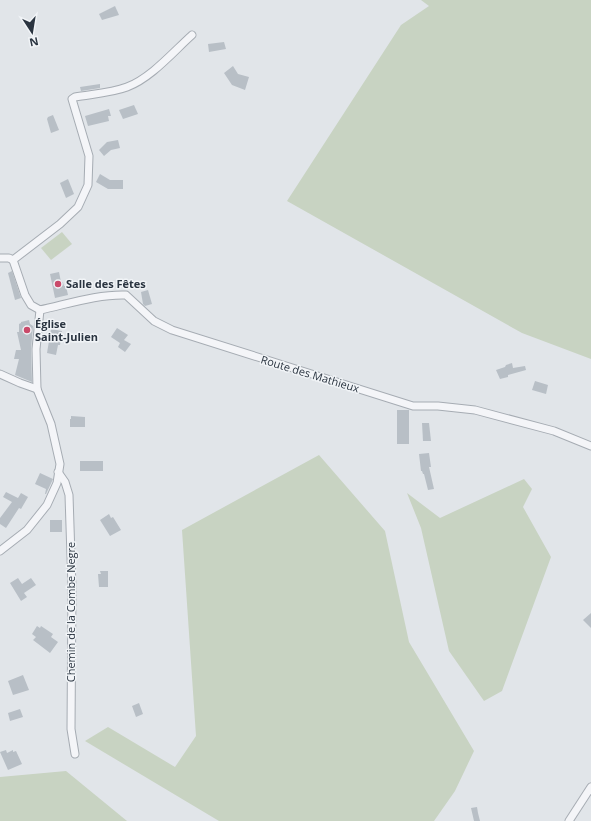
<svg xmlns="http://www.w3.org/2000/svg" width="591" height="821" viewBox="0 0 591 821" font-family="'Open Sans',sans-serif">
	<rect width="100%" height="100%" fill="#e1e5e9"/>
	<g fill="#c8d3c2">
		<path d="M421,0H591V359L522,333L287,201L401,25L429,6Z"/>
		<path d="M62,232L72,244L51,260L41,248Z"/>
		<path d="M319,455L385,531L409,642L474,751L455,791L434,821H219L85,741L108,727L175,767L196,736L182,530Z"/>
		<path d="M524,479L532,489L523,507L551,557L502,691L484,701L449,651L421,528L407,493L440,518Z"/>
		<path d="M66,771L127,821H0V777Z"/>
	</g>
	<g fill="#b8bfc6">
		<path d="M115,6L119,15L102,20L99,14Z"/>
		<path d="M224,42L226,49L209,52L208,44Z"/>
		<path d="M233,66L238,74L249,77L245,90L232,85L224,73Z"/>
		<path d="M100,84V88L81,91L80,87Z"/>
		<path d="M134,105L138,114L123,119L119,110Z"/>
		<path d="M109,109L111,116H108L109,121L88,126L85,116Z"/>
		<path d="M53,115L59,130L51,133L47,119L48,117Z"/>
		<path d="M118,140L120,148L111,150L104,156L99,150L107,142Z"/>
		<path d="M100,174L110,180H123V189H108L96,182Z"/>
		<path d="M68,179L74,194L66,198L60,183Z"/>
		<path d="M12,271L21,298L15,300L8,273Z"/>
		<path d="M59,272L61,282H63L64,286H66L68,295L55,298L50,274Z"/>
		<path d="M148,290L152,304L145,306L143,304L141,292Z"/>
		<path d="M29,320L30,324L33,326L31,349L32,382L15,375L19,359H14L16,350H21L17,332H19V324L21,323V322Z"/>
		<path d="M117,328L128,335L124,340L131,344L125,352L118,347L120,343L111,337Z"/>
		<path d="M51,329L62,331L60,345H58L56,355L47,353Z"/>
		<path d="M512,363L513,368L525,366L526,370L508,375V377L500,379L496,370L505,367L506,365Z"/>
		<path d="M535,381L548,385L546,394L532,390Z"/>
		<rect x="397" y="410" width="12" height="34"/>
		<path d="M71,416L85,417V427H70V419H71Z"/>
		<path d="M422,423H429L431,441H423Z"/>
		<path d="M429,453L431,467H429L434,489L428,490L424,474H423L422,471H421L419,454Z"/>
		<rect x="80" y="461" width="23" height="10"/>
		<path d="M40,473L53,479L46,494H45L46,489L35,484Z"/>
		<path d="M6,492L18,498L21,493L28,497L21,509L19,508L6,528L0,524V518L12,502L3,497Z"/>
		<path d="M109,514L111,518L113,517L121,530L110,536L100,520Z"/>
		<rect x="50" y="520" width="12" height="12"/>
		<path d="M100,571H108V587H99L98,574H101Z"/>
		<path d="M18,578L22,584L31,578L36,585L24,593L27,597L21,601L10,583Z"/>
		<path d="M591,613V628L583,620Z"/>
		<path d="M37,626L40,628L41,626L53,634L51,637L58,642L50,653L33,640L36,637L32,634Z"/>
		<path d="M23,675L29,690L13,695L8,681Z"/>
		<path d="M139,703L143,714L136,717L132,706Z"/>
		<path d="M20,709L23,717L10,721L8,713Z"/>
		<path d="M6,750L7,753L13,750V752L16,751L22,764L8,770L0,752Z"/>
		<path d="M477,807L478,813L480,821H474L471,808Z"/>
	</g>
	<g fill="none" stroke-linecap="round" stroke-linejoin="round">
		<g stroke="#a6acb3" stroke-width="9">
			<g id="minor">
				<path d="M0,258H9L13,260"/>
				<path d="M13,260L60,224L78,207L88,185L89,156L72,99L75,97C92,94 111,93 127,87C151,78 173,52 192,35"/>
				<path d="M13,260L25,295L31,305L40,310"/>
				<path d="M40,310C68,304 98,294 126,295L154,321L172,330L413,406H438L475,410L554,431L591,446"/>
				<path d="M0,374L20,383L37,389"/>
				<path d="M58,472L65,482L69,495L72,588L71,729L75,754"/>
				<path d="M0,551L27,530L47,505L57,483L60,464L51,424L37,389L36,349L40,310"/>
				<path d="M569,821L591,787"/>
			</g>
		</g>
		<use href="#minor" stroke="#f4f5f8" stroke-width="7"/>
	</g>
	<g fill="#ca4a6a" stroke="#f1f4f7" stroke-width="1.5">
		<circle cx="58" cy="284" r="4"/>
		<circle cx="27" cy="330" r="4"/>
	</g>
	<g text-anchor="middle" stroke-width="3" stroke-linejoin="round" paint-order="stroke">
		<g font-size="11" font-weight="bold" fill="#2a3440" stroke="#f1f4f7" text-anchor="start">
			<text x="66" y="288">Salle des Fêtes</text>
			<text x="35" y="328">Église<tspan x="35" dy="13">Saint-Julien</tspan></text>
		</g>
		<g font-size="11" fill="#2a3440" stroke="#f1f4f7">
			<text transform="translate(310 374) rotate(17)" y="4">Route des Mathieux</text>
			<text transform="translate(71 612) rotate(-90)" y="4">Chemin de la Combe Negre</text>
		</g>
	</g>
	<g transform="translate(32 32) rotate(168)" stroke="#f1f4f7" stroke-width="3" paint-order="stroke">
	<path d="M0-3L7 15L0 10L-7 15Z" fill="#2a3440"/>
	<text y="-6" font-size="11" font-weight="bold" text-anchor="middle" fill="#2a3440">N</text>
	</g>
</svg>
